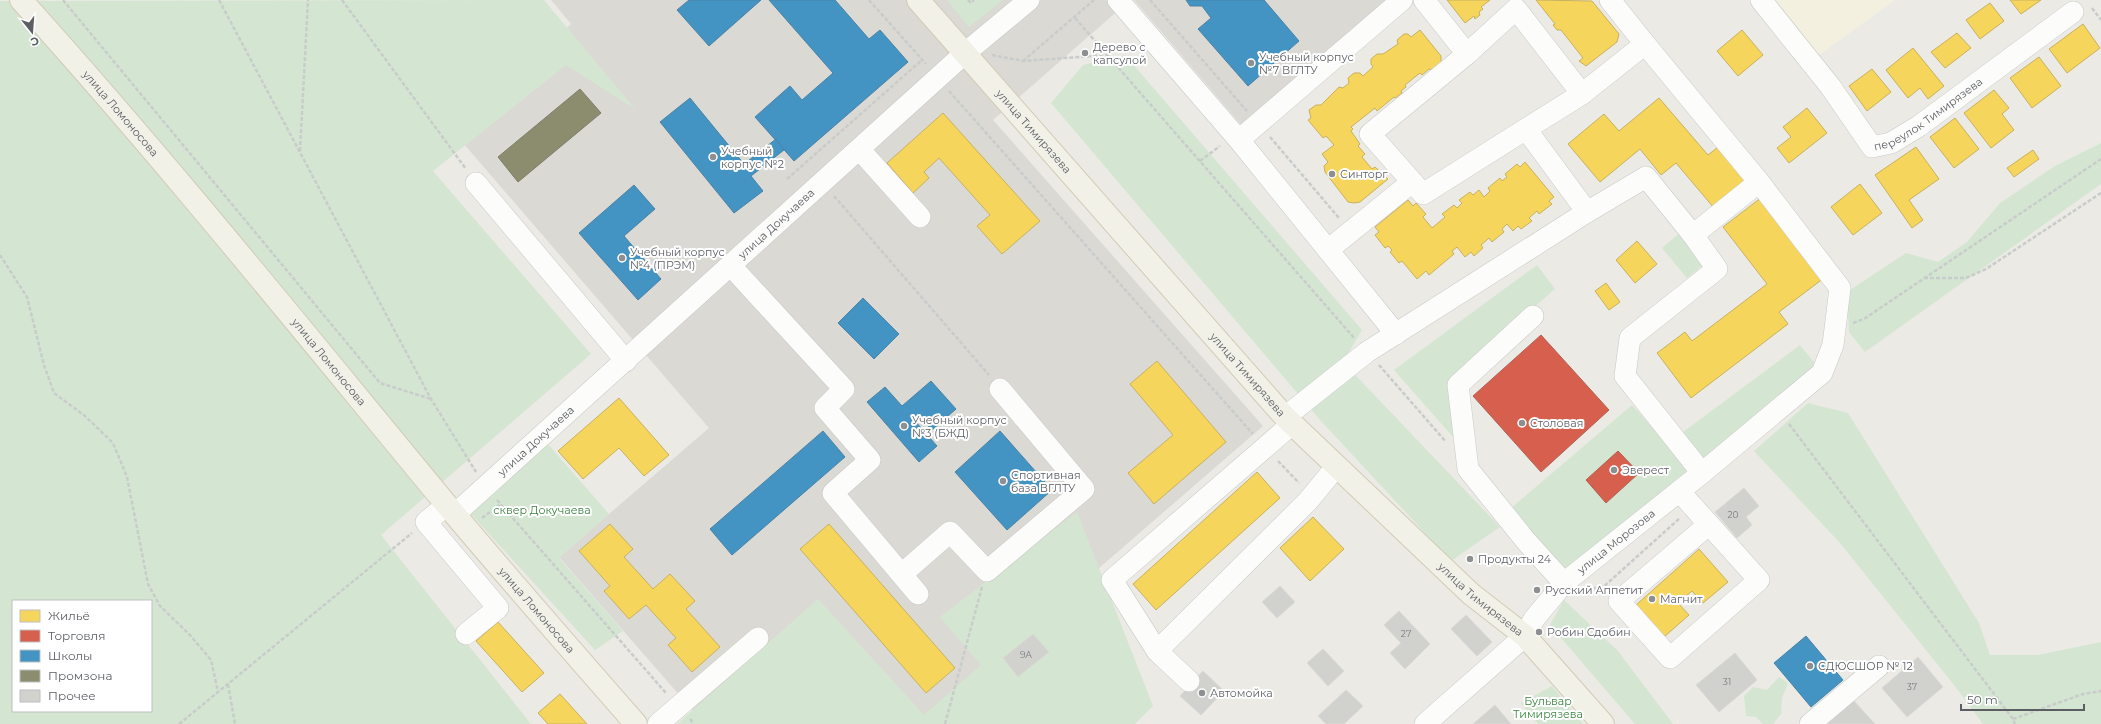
<svg xmlns="http://www.w3.org/2000/svg" width="2101" height="724" viewBox="0 0 2101 724" font-family="Montserrat,sans-serif">
	<rect width="100%" height="100%" fill="#ebeae5"/>
	<path fill="#f4f0df" d="M1776,0H1895L1819,55Z"/>
	<g fill="#dbd9d4">
		<path d="M551,0H1130L993,120L1263,426L919,724L695,713L559,557L709,428L451,129L571,24Z"/>
		<path d="M1134,0H1393L1244,128Z"/>
	</g>
	<g fill="#d4e6d2" fill-rule="evenodd">
		<path d="M544,0L635,109L566,65L433,171L591,354L381,535L531,724H0V1ZM13,601H151V711H13Z"/>
		<path d="M947,0H1003L969,27Z"/>
		<path d="M1125,55L1362,330L1343,362L1500,527L1451,561L1321,421L1051,103L1083,65Z"/>
		<path d="M2101,143V184L1865,352L1849,332L1847,292L1906,253L1938,262L1967,242L2000,203L2055,166Z"/>
		<path d="M1680,233L1704,264L1687,278L1662,248Z"/>
		<path d="M1537,265L1555,289L1454,377L1460,445L1394,370Z"/>
		<path d="M1800,345L1817,366L1565,570L1510,509L1632,405L1667,444Z"/>
		<path d="M1808,403L1848,413L1979,623L1990,655H2038L2101,642V724H1983L1954,685L1840,543L1754,451Z"/>
		<path d="M547,443L609,514L559,558L623,631L595,650L469,512Z"/>
		<path d="M1077,512L1153,706L1135,724H677L818,599L924,715L981,665L940,617Z"/>
		<path d="M1564,600L1618,651L1673,724H1635L1550,625Z"/>
		<path d="M1779,677L1788,683L1782,698L1781,714L1773,724H1763L1756,717L1746,716L1744,696L1753,687L1767,690Z"/>
		<path d="M1552,686L1583,724H1538L1521,703Z"/>
	</g>
	<g fill="#f6d55c" stroke="#c8b15e">
		<path d="M1447,0H1490L1481,7L1483,9L1479,12L1480,15L1475,19L1474,16L1465,23Z"/>
		<path d="M1536,0L1592,1L1619,34L1617,42L1586,66L1579,61L1583,58L1561,30H1557L1553,25L1555,24Z"/>
		<path d="M2010,0H2041L2021,14Z"/>
		<path d="M1990,3L2004,21L1980,39L1966,20Z"/>
		<path d="M2083,24L2100,48L2067,73L2049,49Z"/>
		<path d="M1420,30L1441,56V63L1433,70L1429,69L1422,75L1420,73L1405,85L1406,87L1401,91L1402,93L1395,98L1394,97L1377,111L1375,108L1351,127L1353,129L1351,131L1360,144L1358,146L1365,154L1362,157L1372,169L1375,167L1388,179L1360,202L1354,203L1348,202L1325,172L1324,166L1328,162L1322,154L1334,145L1326,136L1323,138L1308,120L1311,118L1309,110L1316,105H1321L1339,87L1343,88L1349,83L1348,78L1354,73H1360L1363,76L1373,67L1371,64V59L1377,54H1383L1398,44L1397,40L1404,34H1408L1411,37Z"/>
		<path d="M1742,30L1763,55L1738,76L1717,51Z"/>
		<path d="M1957,33L1971,48L1945,68L1931,52Z"/>
		<path d="M1913,48L1944,86L1928,99L1920,88L1908,98L1886,70Z"/>
		<path d="M2039,57L2061,86L2032,108L2010,78Z"/>
		<path d="M1872,69L1891,92L1867,111L1849,86Z"/>
		<path d="M1994,90L2009,108L2002,114L2014,130L1991,148L1964,113Z"/>
		<path d="M1659,98L1708,155L1718,147L1747,181L1714,208L1676,163L1661,175L1640,149L1600,182L1568,144L1604,114L1619,131Z"/>
		<path d="M1807,108L1827,133L1789,163L1777,148L1791,137L1783,127Z"/>
		<path d="M943,113L1040,221L1002,254L977,226L990,215L939,158L924,172L929,178L913,193L887,163Z"/>
		<path d="M1955,118L1979,149L1954,168L1930,137Z"/>
		<path d="M1916,147L1939,179L1909,200L1923,220L1912,228L1875,175Z"/>
		<path d="M2033,150L2039,159L2014,177L2007,168Z"/>
		<path d="M1525,162L1554,197L1549,201L1552,204L1539,214L1537,211L1529,218L1532,221L1521,229L1518,226L1513,231L1507,224L1502,229L1504,232L1492,242L1489,238L1481,245L1483,248L1474,256L1471,252L1465,257L1457,247L1452,251L1454,254L1429,275L1426,271L1417,279L1402,261L1399,263L1390,252L1392,250L1388,246L1385,248L1375,235L1379,232L1375,227L1408,200L1413,206L1416,203L1426,214L1423,217L1432,228L1445,217L1442,214L1454,205L1457,208L1462,203L1459,200L1470,192L1473,195L1479,190L1484,197L1490,191L1488,188L1500,178L1502,181L1507,177L1505,174L1517,164L1520,167Z"/>
		<path d="M1860,184L1882,213L1853,235L1831,207Z"/>
		<path d="M1762,197L1824,278L1779,312L1788,324L1691,398L1657,353L1685,332L1692,341L1767,284L1723,227Z"/>
		<path d="M1637,241L1657,264L1635,283L1616,260Z"/>
		<path d="M1606,283L1620,302L1609,310L1595,291Z"/>
		<path d="M1157,361L1226,442L1154,504L1128,473L1173,435L1130,384Z"/>
		<path d="M619,398L669,455L644,476L619,448L583,479L558,451Z"/>
		<path d="M1257,472L1280,498L1156,610L1133,584Z"/>
		<path d="M1313,517L1344,549L1310,581L1280,548Z"/>
		<path d="M610,524L633,549L624,557L653,589L670,574L695,601L686,609L720,647L692,672L668,645L676,638L646,605L629,619L604,591L610,586L579,551Z"/>
		<path d="M829,524L955,668L926,693L800,549Z"/>
		<path d="M1699,549L1728,582L1703,603L1692,591L1678,603L1689,615L1664,637L1636,605Z"/>
		<path d="M498,622L544,673L522,692L476,641Z"/>
		<path d="M560,694L587,724H548L538,713Z"/>
	</g>
	<g fill="#d6604d" stroke="#b15f54">
		<path d="M1541,335L1609,410L1541,472L1473,396Z"/>
		<path d="M1618,451L1639,473L1606,503L1586,480Z"/>
	</g>
	<g fill="#4393c3" stroke="#4a83a6">
		<path d="M689,0H761L709,46L677,10Z"/>
		<path d="M769,0H835L869,39L880,30L908,62L794,161L755,117L790,86L802,100L833,73Z"/>
		<path d="M1186,0H1264L1299,41L1248,86L1198,29L1211,18L1202,6H1190Z"/>
		<path d="M690,98L744,164L776,139L784,150L751,176L763,191L734,213L660,122Z"/>
		<path d="M634,185L655,209L624,236L661,279L638,300L579,233Z"/>
		<path d="M863,298L899,334L874,359L838,323Z"/>
		<path d="M931,381L956,409L932,430L920,417L915,421L937,446L919,462L867,402L885,387L902,406Z"/>
		<path d="M823,431L845,457L732,555L710,529Z"/>
		<path d="M1000,431L1052,490L1007,530L955,472Z"/>
		<path d="M1806,636L1843,680L1811,707L1774,663Z"/>
	</g>
	<path fill="#8c8c6e" stroke="#7d7e6b" d="M580,89L601,113L518,182L498,157Z"/>
	<g fill="#d1d1ce" stroke="#dad9d4">
		<path d="M1744,488L1759,506L1746,517L1752,525L1737,538L1715,512Z"/>
		<path d="M1280,586L1295,602L1277,618L1262,602Z"/>
		<path d="M1399,611L1430,644L1405,669L1390,653L1401,643L1384,625Z"/>
		<path d="M1466,615L1492,642L1477,656L1451,629Z"/>
		<path d="M1033,634L1049,652L1018,677L1003,658Z"/>
		<path d="M1323,649L1344,671L1328,686L1307,663Z"/>
		<path d="M1735,653L1757,680L1719,712L1696,685Z"/>
		<path d="M1918,657L1943,687L1907,717L1882,688Z"/>
		<path d="M1203,671L1224,691L1201,715L1180,696Z"/>
		<path d="M1346,690L1363,706L1344,724H1326L1318,716Z"/>
		<path d="M1854,701L1875,724H1827Z"/>
		<path d="M1495,705L1511,724H1473Z"/>
	</g>
	<g fill="none" stroke-linecap="round" stroke-linejoin="round">
		<g stroke="#c8c8c8" stroke-width="22">
			<g id="minor">
				<path d="M1118,0L1239,140L1396,334"/>
				<path d="M1424,0L1467,54L1370,134L1423,194L1526,129L1587,212"/>
				<path d="M1610,0L1645,44"/>
				<path id="s1" d="M1761,0L1830,86L1872,147L1891,143L1919,126L2073,12"/>
				<path d="M1467,54L1516,9L1582,94"/>
				<path d="M1239,140L1402,0"/>
				<path d="M860,150L920,217"/>
				<path d="M476,183L626,361"/>
				<path d="M1693,235L1717,269L1630,338L1625,376L1702,473"/>
				<path d="M1328,250L1412,182"/>
				<path d="M731,266L844,389L825,408L870,460L833,493L918,594"/>
				<path d="M1533,316L1458,385L1468,469L1526,541L1564,583"/>
				<path d="M1285,417L1367,352L1587,212L1646,177L1693,235L1759,182"/>
				<path d="M1679,491L1759,580L1670,658L1619,601L1708,525"/>
				<path d="M447,505L426,522L498,608L466,634"/>
				<path id="s2" d="M455,514L964,54L1029,0"/>
				<path d="M902,574L950,532L987,571L1084,489L1000,389"/>
				<path d="M1157,651L1112,580L1292,424"/>
				<path d="M1189,681L1157,651L1308,501L1336,467"/>
				<path d="M658,724L758,638"/>
				<path id="s3" d="M1425,724L1525,636L1534,619L1564,583L1702,473L1822,373L1833,345L1840,288L1759,182L1645,44L1582,94L1526,129"/>
				<path d="M1810,724L1879,666"/>
			</g>
		</g>
		<g stroke="#d1cbb5" stroke-width="24">
			<g id="major">
				<path id="s4" d="M21,0C168,163 306,335 446,504C508,578 572,651 636,724"/>
				<path id="s5" d="M918,0L1285,417L1471,594L1525,636L1603,724"/>
			</g>
		</g>
		<g stroke="#c8ccca" stroke-width="2.5" stroke-dasharray="4 2" stroke-linecap="butt">
			<path d="M63,0L380,383L431,399"/>
			<path d="M219,0L431,399L476,472"/>
			<path d="M342,0L466,169"/>
			<path d="M869,0L926,64"/>
			<path d="M968,0L971,3L974,0"/>
			<path d="M1150,0L1247,111"/>
			<path d="M2092,8L2101,20"/>
			<path d="M1075,18L1355,339"/>
			<path d="M992,55L1023,61L1107,55"/>
			<path d="M1023,61L1094,0"/>
			<path d="M949,91L1253,434"/>
			<path d="M1270,137L1339,218"/>
			<path d="M300,151L308,0"/>
			<path d="M1200,161L1220,146"/>
			<path d="M787,179L922,60"/>
			<path d="M834,196L989,375"/>
			<path d="M0,255L27,297L44,365L54,393L85,416L113,443L127,477L148,584L160,606L189,634L211,660L218,692"/>
			<path d="M1924,278H1966L1986,269L2101,193"/>
			<path d="M1853,323L1864,319L2101,159"/>
			<path d="M1379,365L1446,442"/>
			<path d="M1789,424L2013,719L2015,724"/>
			<path d="M1278,461L1299,483"/>
			<path d="M497,500L666,693"/>
			<path d="M482,518L501,504"/>
			<path d="M1588,587L1601,589L1680,518"/>
			<path d="M228,684L235,724"/>
			<path d="M690,719L694,724"/>
			<path d="M2013,719L2083,694L2101,691"/>
			<path d="M179,724L412,533"/>
			<path d="M945,724L982,587"/>
		</g>
		<use href="#minor" stroke="#fcfcfb" stroke-width="21"/>
		<use href="#major" stroke="#f2f1e8" stroke-width="22"/>
	</g>
	<g fill="#8d8f90" stroke="#fff" stroke-width="1.5">
		<circle cx="1085" cy="53" r="4"/>
		<circle cx="1251" cy="63" r="4"/>
		<circle cx="713" cy="157" r="4"/>
		<circle cx="1332" cy="174" r="4"/>
		<circle cx="622" cy="258" r="4"/>
		<circle cx="1522" cy="423" r="4"/>
		<circle cx="904" cy="426" r="4"/>
		<circle cx="1614" cy="470" r="4"/>
		<circle cx="1003" cy="481" r="4"/>
		<circle cx="1470" cy="559" r="4"/>
		<circle cx="1537" cy="590" r="4"/>
		<circle cx="1652" cy="599" r="4"/>
		<circle cx="1539" cy="632" r="4"/>
		<circle cx="1810" cy="666" r="4"/>
		<circle cx="1202" cy="693" r="4"/>
	</g>
	<g text-anchor="middle" stroke-width="4" stroke-linejoin="round" paint-order="stroke">
		<g font-size="9" fill="#7a7c7f">
			<text x="1733" y="518">20</text>
			<text x="1406" y="637">27</text>
			<text x="1026" y="658">9А</text>
			<text x="1727" y="685">31</text>
			<text x="1912" y="690">37</text>
		</g>
		<g font-size="11" fill="#5b5e63" stroke="#fff" text-anchor="start">
			<text x="1093" y="51">Дерево с<tspan x="1093" dy="13">капсулой</tspan></text>
			<text x="1259" y="61">Учебный корпус<tspan x="1259" dy="13">№7 ВГЛТУ</tspan></text>
			<text x="721" y="155">Учебный<tspan x="721" dy="13">корпус №2</tspan></text>
			<text x="1340" y="178">Синторг</text>
			<text x="630" y="256">Учебный корпус<tspan x="630" dy="13">№4 (ПРЭМ)</tspan></text>
			<text x="912" y="424">Учебный корпус<tspan x="912" dy="13">№3 (БЖД)</tspan></text>
			<text x="1530" y="427">Столовая</text>
			<text x="1622" y="474">Эверест</text>
			<text x="1011" y="479">Спортивная<tspan x="1011" dy="13">база ВГЛТУ</tspan></text>
			<text x="1478" y="563">Продукты 24</text>
			<text x="1545" y="594">Русский Аппетит</text>
			<text x="1660" y="603">Магнит</text>
			<text x="1547" y="636">Робин Сдобин</text>
			<text x="1818" y="670">СДЮСШОР № 12</text>
			<text x="1210" y="697">Автомойка</text>
		</g>
		<g font-size="11" fill="#5b5e63" stroke="#fff">
			<text dy="4" stroke="none"><textPath href="#s1" startOffset="250">переулок Тимирязева</textPath></text>
			<text dy="4" stroke="none"><textPath href="#s4" startOffset="151">улица Ломоносова</textPath></text>
			<text dy="4" stroke="none"><textPath href="#s5" startOffset="175">улица Тимирязева</textPath></text>
			<text dy="4" stroke="none"><textPath href="#s2" startOffset="433">улица Докучаева</textPath></text>
			<text dy="4" stroke="none"><textPath href="#s4" startOffset="475">улица Ломоносова</textPath></text>
			<text dy="4" stroke="none"><textPath href="#s5" startOffset="499">улица Тимирязева</textPath></text>
			<text dy="4" stroke="none"><textPath href="#s2" startOffset="109">улица Докучаева</textPath></text>
			<text dy="4" stroke="none"><textPath href="#s3" startOffset="266">улица Морозова</textPath></text>
			<text dy="4" stroke="none"><textPath href="#s5" startOffset="823">улица Тимирязева</textPath></text>
			<text dy="4" stroke="none"><textPath href="#s4" startOffset="799">улица Ломоносова</textPath></text>
		</g>
		<g font-size="11" fill="#3b8341" stroke="#fff">
			<text x="542" y="514">сквер Докучаева</text>
			<text x="1548" y="705">Бульвар<tspan x="1548" dy="13">Тимирязева</tspan></text>
		</g>
	</g>
	<rect x="12" y="600" width="140" height="112" fill="#ffffff" stroke="#bdbfc1"/>
	<rect x="20" y="610" width="20" height="12" fill="#f6d55c" stroke="#bdbfc1"/>
	<text x="48" y="620" font-size="12" fill="#5b5e63">Жильё</text>
	<rect x="20" y="630" width="20" height="12" fill="#d6604d" stroke="#bdbfc1"/>
	<text x="48" y="640" font-size="12" fill="#5b5e63">Торговля</text>
	<rect x="20" y="650" width="20" height="12" fill="#4393c3" stroke="#bdbfc1"/>
	<text x="48" y="660" font-size="12" fill="#5b5e63">Школы</text>
	<rect x="20" y="670" width="20" height="12" fill="#8c8c6e" stroke="#bdbfc1"/>
	<text x="48" y="680" font-size="12" fill="#5b5e63">Промзона</text>
	<rect x="20" y="690" width="20" height="12" fill="#d1d1ce" stroke="#bdbfc1"/>
	<text x="48" y="700" font-size="12" fill="#5b5e63">Прочее</text>
	<g transform="translate(32 32) rotate(163)" stroke="#ffffff" stroke-width="3" paint-order="stroke">
	<path d="M0-3L7 15L0 10L-7 15Z" fill="#5b5e63"/>
	<text y="-6" font-size="11" font-weight="bold" text-anchor="middle" fill="#5b5e63">С</text>
	</g>
	<path d="M1961 704v6h123v-6" fill="none" stroke="#5b5e63" stroke-width="2"/>
	<text x="1967" y="704" font-size="12" fill="#5b5e63" stroke="#ffffff" stroke-width="3" paint-order="stroke">50 m</text>
</svg>
